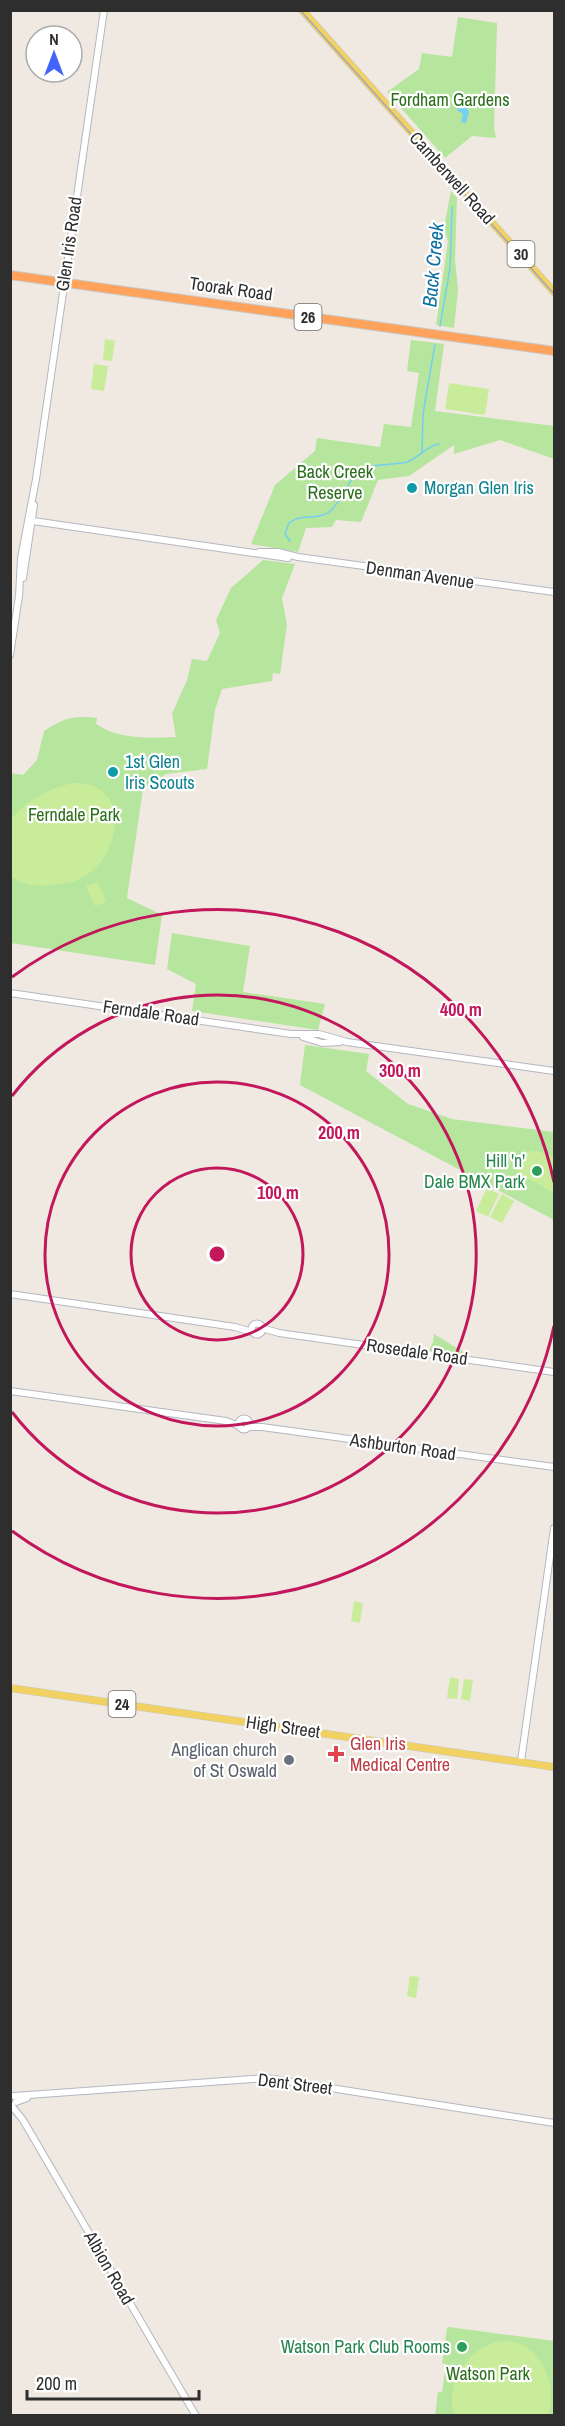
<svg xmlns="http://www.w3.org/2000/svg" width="565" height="2426" viewBox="0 0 565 2426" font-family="'Archivo Narrow',sans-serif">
	<rect width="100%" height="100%" fill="#efe9e1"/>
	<g fill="#b6e59e">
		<path d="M458,17L497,23L494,128L496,138L472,136L445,158L387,92L419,69L422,53L452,57Z"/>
		<path d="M451,191L457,198L455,259L458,290L454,328L436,325L448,241L444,228Z"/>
		<path d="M411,340L444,344L435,411L554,426V459L500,440L454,454V445L409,476L378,480L361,522L336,520L332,527L306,528L298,552L251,544L275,485L315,451L317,438L380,447L384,424L411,427L419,373L407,371Z"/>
		<path d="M263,560L295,564L282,598L287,625L280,674L273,673L272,681L222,689L215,710L207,769L166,774L143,789L127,898L162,915L155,965L11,943L10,773L23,775L37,760L44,731C64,718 73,715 97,718L96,724C119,740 149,738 176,737L172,714L187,680L192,659L207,661L220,633L216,620L231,588Z"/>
		<path d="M172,933L250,946L243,992L325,1004L318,1030L192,1011L196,984L167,969Z"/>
		<path d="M305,1045L369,1054L366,1071L408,1104L452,1119L554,1132V1220L300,1085Z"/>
		<path d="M434,1334L468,1355V1356L429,1351L433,1342Z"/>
		<path d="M449,2327L554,2341V2415L435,2416L438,2392H442L446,2364L442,2363L447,2328Z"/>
	</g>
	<g fill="#c9ec9a">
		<path d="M105,339L115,341L112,361L103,360Z"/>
		<path d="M94,364L108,366L104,391L91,389Z"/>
		<path d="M449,383L489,389L485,415L445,409Z"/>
		<path d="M78,783C131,785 121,855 85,876C76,882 65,883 54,885C38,887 24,886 11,876V819C26,801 54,784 78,783Z"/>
		<path d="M98,882L106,902L95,906L86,886Z"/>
		<path d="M532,1150L554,1156V1193L522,1175L517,1168L521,1156Z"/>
		<path d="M487,1188L499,1194L488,1217L476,1211Z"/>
		<path d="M502,1194L514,1201L502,1223L490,1217Z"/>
		<path d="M354,1601L363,1603L360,1623L351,1621Z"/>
		<path d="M450,1677L459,1679L457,1699L447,1698Z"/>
		<path d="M464,1679L473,1680L470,1701L461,1699Z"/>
		<path d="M410,1976L419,1977L416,1998L407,1996Z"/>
		<path d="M501,2341C540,2338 558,2383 548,2415H454C445,2383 468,2347 501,2341Z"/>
	</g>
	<path fill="#75cff0" d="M464,103L469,112L466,123L461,122L463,114L457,110L458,105Z"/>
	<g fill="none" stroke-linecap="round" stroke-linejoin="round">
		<g stroke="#75cff0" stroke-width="1.5">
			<path d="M440,326L450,268L452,207"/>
			<path d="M422,453L423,414L435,344"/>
			<path d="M290,541L285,534L289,523C301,513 317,521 329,512C342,502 345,484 357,474C369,462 391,466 407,462C419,458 426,446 439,444"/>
		</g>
		<g stroke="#b4b7c1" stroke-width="8">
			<g id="secondary">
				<path d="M33,521L288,558"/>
				<path d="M259,552H278L298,557L554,592"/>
				<path d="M23,578L34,505"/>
				<path d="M10,655L19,596L21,558L36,479L104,10"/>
				<path d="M10,993L291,1034H319L347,1042L554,1071"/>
				<path d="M303,1037L322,1043L340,1042"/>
				<path d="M10,1294L235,1327L252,1332"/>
				<circle cx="257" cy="1329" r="5.5"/>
				<path d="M262,1328L279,1333L554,1372"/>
				<path d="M10,1391L226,1421L239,1426"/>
				<circle cx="244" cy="1424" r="5.5"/>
				<path d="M248,1427H262L554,1467"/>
				<path d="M521,1761L554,1528"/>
				<path d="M14,2096L267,2078L554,2123"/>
				<path d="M16,2102L27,2098"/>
				<path d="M11,2105L23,2120L196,2416"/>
			</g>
		</g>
		<g stroke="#c9c9c9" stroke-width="8">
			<g id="primary">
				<path d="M302,10L554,292"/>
				<path d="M10,1688L554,1767"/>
			</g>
		</g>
		<g stroke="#c9c9c9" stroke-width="10">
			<path id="highway" d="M10,275L554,351"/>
		</g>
		<use href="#secondary" stroke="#fff" stroke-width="6"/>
		<use href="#primary" stroke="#f2d163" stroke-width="7"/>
		<use href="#highway" stroke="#ffa35c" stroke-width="8"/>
		<path stroke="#a3a6b8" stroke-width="1.5" d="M300,10L554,294"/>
	</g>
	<g fill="none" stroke="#c2185b" stroke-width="3">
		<circle cx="217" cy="1254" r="86"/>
		<circle cx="217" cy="1254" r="172"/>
		<path d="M12 1096A259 259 0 1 1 12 1412"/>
		<path d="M554 1326A345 345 0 0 1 12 1531M12 977A345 345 0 0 1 554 1182"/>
	</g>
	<g fill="#0f9aa8" stroke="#fff" stroke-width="2">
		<circle cx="412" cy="488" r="6"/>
		<circle cx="113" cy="772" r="6"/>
	</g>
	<g fill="#2e9e5b" stroke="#fff" stroke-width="2">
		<circle cx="537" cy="1171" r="6"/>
		<circle cx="462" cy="2347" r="6"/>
	</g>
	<path fill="#e0444e" stroke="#fff" stroke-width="2" d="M333 1745h6v6h6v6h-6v6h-6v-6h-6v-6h6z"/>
	<circle fill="#6b7280" stroke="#fff" stroke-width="2" cx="289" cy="1760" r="6"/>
	<g text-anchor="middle" stroke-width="4.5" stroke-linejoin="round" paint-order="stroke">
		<g fill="#fff" stroke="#6d6d6d" stroke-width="1.5">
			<rect x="507.5" y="241" width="27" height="26" rx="4.5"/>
			<rect x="294.5" y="304" width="27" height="26" rx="4.5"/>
			<rect x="108.5" y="1691" width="27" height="26" rx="4.5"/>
		</g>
		<g font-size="16" font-weight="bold" fill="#2e2e2e">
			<text x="521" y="260">30</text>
			<text x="308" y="323">26</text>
			<text x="122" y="1710">24</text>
		</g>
		<g font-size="18" fill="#2c6e1b" stroke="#fff">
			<text x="450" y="106">Fordham Gardens</text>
			<text x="335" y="478">Back Creek<tspan x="335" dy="21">Reserve</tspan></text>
			<text x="74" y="821">Ferndale Park</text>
			<text x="488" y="2380">Watson Park</text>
		</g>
		<g font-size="18" fill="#2e2e2e" stroke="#fff">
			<text transform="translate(452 178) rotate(48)" y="6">Camberwell Road</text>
			<text transform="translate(69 244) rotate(-82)" y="6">Glen Iris Road</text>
			<text transform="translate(231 289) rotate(8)" y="6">Toorak Road</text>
			<text transform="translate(420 575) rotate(8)" y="6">Denman Avenue</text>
			<text transform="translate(151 1013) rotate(8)" y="6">Ferndale Road</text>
			<text transform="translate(417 1352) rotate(8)" y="6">Rosedale Road</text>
			<text transform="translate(403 1447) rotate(8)" y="6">Ashburton Road</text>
			<text transform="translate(283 1727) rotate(8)" y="6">High Street</text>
			<text transform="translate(295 2084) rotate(7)" y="6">Dent Street</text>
			<text transform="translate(109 2268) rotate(60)" y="6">Albion Road</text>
		</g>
		<g font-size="18" fill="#0d838f" stroke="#fff" text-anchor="start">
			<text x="424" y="494">Morgan Glen Iris</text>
			<text x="125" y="768">1st Glen<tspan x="125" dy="21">Iris Scouts</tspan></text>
		</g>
		<g font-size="18" fill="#27864d" stroke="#fff" text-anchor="end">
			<text x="525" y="1167">Hill 'n'<tspan x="525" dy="21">Dale BMX Park</tspan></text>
			<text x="450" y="2353">Watson Park Club Rooms</text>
		</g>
		<g font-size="18" fill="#be3a42" stroke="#fff" text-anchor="start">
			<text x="350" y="1750">Glen Iris<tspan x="350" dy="21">Medical Centre</tspan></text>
		</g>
		<g font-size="18" fill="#5b616d" stroke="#fff" text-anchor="end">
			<text x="277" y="1756">Anglican church<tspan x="277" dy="21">of St Oswald</tspan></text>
		</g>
		<g font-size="20" font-style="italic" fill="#0d6fa3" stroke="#fff">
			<text transform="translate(433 265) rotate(-85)" y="7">Back Creek</text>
		</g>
	</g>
	<circle cx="217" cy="1254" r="9" fill="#c2185b" stroke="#fff" stroke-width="3"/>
	<g font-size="18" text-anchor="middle" font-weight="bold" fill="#c2185b" stroke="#fff" stroke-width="4.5" stroke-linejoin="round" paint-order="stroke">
		<text x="461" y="1016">400 m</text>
		<text x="400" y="1077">300 m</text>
		<text x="339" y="1139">200 m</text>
		<text x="278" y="1199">100 m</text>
	</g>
	<rect width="565" height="2426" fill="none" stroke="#2e2e2e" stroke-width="24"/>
	<g transform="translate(54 54)"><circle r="28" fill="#ffffff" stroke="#ababab" stroke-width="1.5"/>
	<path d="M0-4.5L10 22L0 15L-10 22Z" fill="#4264fb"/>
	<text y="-9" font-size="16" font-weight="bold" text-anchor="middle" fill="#2e2e2e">N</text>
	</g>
	<path d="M27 2390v9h172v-9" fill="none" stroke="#2e2e2e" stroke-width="3"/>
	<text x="36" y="2390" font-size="18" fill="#2e2e2e" stroke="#ffffff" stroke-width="4.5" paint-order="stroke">200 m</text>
</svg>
